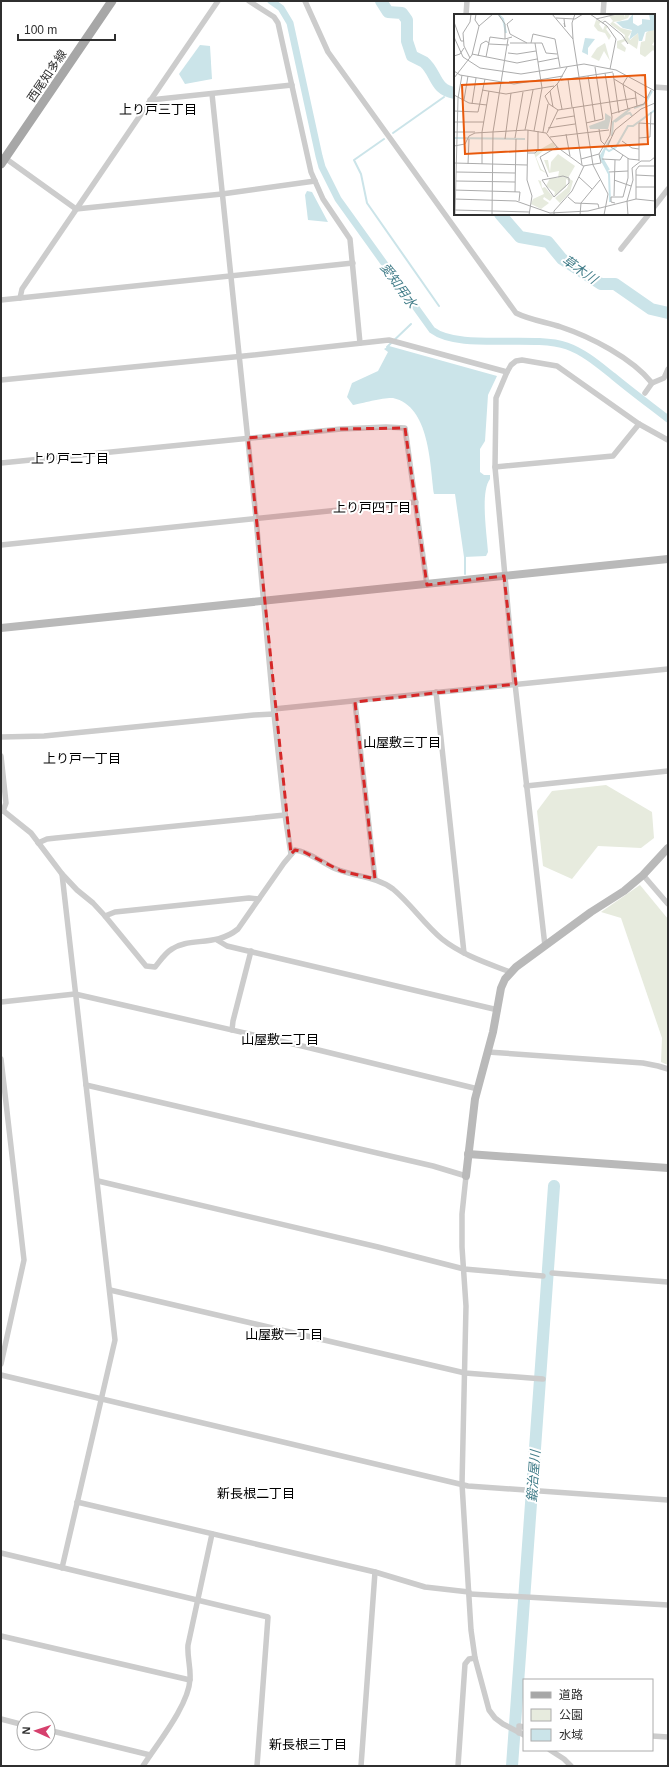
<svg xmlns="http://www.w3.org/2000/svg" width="669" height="1767" viewBox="0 0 669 1767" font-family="Arial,'Noto Sans JP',sans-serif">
	<rect width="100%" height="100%" fill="#fff"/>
	<g fill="#e7ebde">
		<path d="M606,785L652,812L654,838L641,848L598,846L572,879L543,866L537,811L552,791Z"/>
		<path d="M640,885L668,919V1065L661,1062L662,1038L621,918L601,912Z"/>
	</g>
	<g fill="#cbe4e9">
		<path d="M200,45L210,46L212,79L185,84L179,74Z"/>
		<path d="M307,191L312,192L328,222L308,220L305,195Z"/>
		<path d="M389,346L497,376L488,395L485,441L480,449V472L484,475H490V479C480,492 487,535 488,552L486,556L464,557L455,494H434C430,465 430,406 393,398C386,397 362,403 353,405L347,397L352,383L378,371L388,352L384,349Z"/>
	</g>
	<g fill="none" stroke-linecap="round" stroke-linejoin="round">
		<g stroke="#cbe4e9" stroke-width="2">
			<path d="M393,133L444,97"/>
			<path d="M384,139L354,160L361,174L367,203L439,306"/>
			<path d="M387,347L411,324"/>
			<path d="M465,556V574"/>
		</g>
		<path stroke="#cbe4e9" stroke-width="7" d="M271,1L281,8L290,23L319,156L322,167L338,199L432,330C460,351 531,334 567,346C584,352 599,365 613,376C631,391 650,405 668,419"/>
		<g stroke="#cbe4e9" stroke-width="12">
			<path d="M381,1L388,12L402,13L407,20V41L412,56C416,58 420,60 424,62C437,73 434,90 455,93"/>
			<path d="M500,214L520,237L548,242L562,259L601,284H615L651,309L668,313"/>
			<path d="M512,1766L554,1186"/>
		</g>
		<g stroke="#ccc" stroke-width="5.5">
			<path d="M249,1L274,17L278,23L311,172L323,199L350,239L360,343"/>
			<path d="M305,1L328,52L516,313C530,320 546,322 561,327C591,337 632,358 652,383L664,378L668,369"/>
			<path d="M466,15L467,1"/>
			<path d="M603,15L604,1"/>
			<path d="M654,87L668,88"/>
			<path d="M212,94L256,518L274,714L285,815L291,854"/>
			<path d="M150,100L292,85"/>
			<path d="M5,158L76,209L222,194L315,181"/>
			<path d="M654,207L668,189"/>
			<path d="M621,249L649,214"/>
			<path d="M20,298L22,289L218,1"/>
			<path d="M1,300L353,263"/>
			<path d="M507,372L496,398L495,467L514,675L545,946"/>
			<path d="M1,380L244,356L389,340L507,372L511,365L516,361L522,360L557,366L639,424L668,440"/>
			<path d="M645,393L652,383"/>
			<path d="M1,463L341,429L386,427L405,428L427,585"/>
			<path d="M495,467L613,456L639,424"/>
			<path d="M1,545L416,502"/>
			<path d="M436,692L464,953"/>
			<path d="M355,702L375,879"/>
			<path d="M274,709L668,669"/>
			<path d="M1,737L44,736L254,715L274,714"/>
			<path d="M1,756L6,803L3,811"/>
			<path d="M526,786L668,771"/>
			<path d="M1,809L31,833L62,874L77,890L93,903L105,916L146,966L155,967C160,961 165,953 172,949C189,937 216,947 238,929L284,863L295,850C310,852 322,863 336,869C355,877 376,876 393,889C411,904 424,924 442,939C462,955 487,963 510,972"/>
			<path d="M38,843L47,839L56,838L285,815"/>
			<path d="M643,875L668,904"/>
			<path d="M105,916L115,912L249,898L259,899"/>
			<path d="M217,940L227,946L498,1010"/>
			<path d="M1,1002L75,994L302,1046L478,1089"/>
			<path d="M232,1030L233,1021L251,951"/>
			<path d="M488,1052L643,1063L658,1066L668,1069"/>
			<path d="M1,1059L24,1260L1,1364"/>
			<path d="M86,1085L433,1166L466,1176L462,1214V1247L466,1306L462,1484L471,1630L475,1658L489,1710L495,1718L503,1724L524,1735"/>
			<path d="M98,1181L378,1247L464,1269L543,1276"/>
			<path d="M552,1273L668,1282"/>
			<path d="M110,1290L465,1373L543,1379"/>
			<path d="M1,1375L468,1486L668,1500"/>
			<path d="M77,1502L375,1572L425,1587L469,1592"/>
			<path d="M1,1553L268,1617L257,1766"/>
			<path d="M62,1568L115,1340L62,874"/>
			<path d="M470,1594L668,1605"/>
			<path d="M1,1636L190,1680"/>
			<path d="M1,1719L24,1725"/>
			<path d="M48,1730L150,1755"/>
			<path d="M519,1733V1726L524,1727"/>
			<path d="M652,1736L668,1737"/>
			<path d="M550,1750L564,1759L571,1766"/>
			<path d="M143,1766C157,1744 189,1705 190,1679C191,1668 187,1657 188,1645L212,1534"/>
			<path d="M361,1766L375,1572"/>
			<path d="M458,1766L465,1664L469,1659L475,1658"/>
		</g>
		<g stroke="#b9b9b9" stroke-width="8">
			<path d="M1,628L668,559"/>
			<path d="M468,1154L668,1168"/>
			<path d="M466,1176L475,1099L493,1032L501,988L505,979L516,967L591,912L624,891L643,875L668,848"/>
		</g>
		<path stroke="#a7a7a7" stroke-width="9" d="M1,164L112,1"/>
	</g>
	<path fill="#d62828" fill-opacity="0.2" stroke="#d62828" stroke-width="3" stroke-dasharray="8 5" stroke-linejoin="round" d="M405,428L427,585L504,576L516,684L355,702L375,879L341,871L304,852L295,850L291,854L248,438L341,429Z"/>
	<g text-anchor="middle" stroke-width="4" stroke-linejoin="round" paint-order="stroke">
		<g font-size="12" fill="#2f2f2f" stroke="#fff">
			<text transform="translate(47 76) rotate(-56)" y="4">西尾知多線</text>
		</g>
		<g font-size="13" fill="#000" stroke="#fff">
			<text x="158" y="114">上り戸三丁目</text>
			<text x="70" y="463">上り戸二丁目</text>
			<text x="372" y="512">上り戸四丁目</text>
			<text x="402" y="747">山屋敷三丁目</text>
			<text x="82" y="763">上り戸一丁目</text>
			<text x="280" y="1044">山屋敷二丁目</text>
			<text x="284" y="1339">山屋敷一丁目</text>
			<text x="256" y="1498">新長根二丁目</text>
			<text x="308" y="1749">新長根三丁目</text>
		</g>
		<g font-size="13" font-style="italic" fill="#437e8a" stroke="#fff">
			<text transform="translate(580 269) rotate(35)" y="5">草木川</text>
			<text transform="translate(399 285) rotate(54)" y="5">愛知用水</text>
			<text transform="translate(533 1476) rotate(-86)" y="5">鍛治屋川</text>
		</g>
	</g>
	<g transform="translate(454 14)">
		<rect width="201" height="201" fill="#fff"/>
		<path d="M170,0L171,4V1L176,0L174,4L166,7L159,8L167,14L178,17L174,23L176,26L184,19L185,24L183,35L171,27L167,29L172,34L171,38L163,34V27L170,25L171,21L156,10L159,7L155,2ZM152,3L145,10L149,16L151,11L154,13L152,15L157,22L155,26L151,19L144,17L140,12L142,6L147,7ZM197,15L201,16V26L198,31L201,32V38L199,36L191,43L186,40V34L187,28L191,27L192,19ZM151,29L156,47L150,37L145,47L137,43L143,34ZM99,128L102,132L96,137H89L82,143L87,155L94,160L86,156L80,139ZM104,140L121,152L114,164L119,167L116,178L106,189L101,184L113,174L116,167L112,165V173L100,182L101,178L92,172L96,164H104L105,157L95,159L90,146H94L96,158L97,148ZM84,166L87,167L88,174L91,173L99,183L96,187L90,183L89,185L95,189L87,195L77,190L79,185L90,180Z" fill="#e7ebde"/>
		<path d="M179,0V9L184,12L188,10V5L196,6L195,0H201V16L191,18L188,27H185L184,19L175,26L178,16L169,14L162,8L174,6ZM131,24L141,25L134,34V41L128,38ZM151,99L157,103L154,115H136L135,112L151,106Z" fill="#cbe4e9"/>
		<path fill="none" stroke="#cbe4e9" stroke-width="2" d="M45,1L49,5L52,19M180,94L191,90L198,77M161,108L172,100L176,99L178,102M158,122L159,108L176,95M0,124L71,125M156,126L146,143L155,160L156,188M155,156L148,144L151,134L155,137L162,133L174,112H179L201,96"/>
		<path fill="none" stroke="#acacac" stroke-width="1" d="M22,0L21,6L25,12M44,0L51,10V25M98,0L119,25M121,0L118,9L119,25L139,151L154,180L150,201M136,0L153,12L162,25L156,55M102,4L121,5L129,0M59,5L53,10L56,20L73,29M142,5L163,0M0,8L7,27H10M110,9L111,13L110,5M148,9L151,7L168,21L174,30M0,23L9,43L26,54L67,60L130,50L162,56L201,77M56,29H88L92,39L103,40M77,29L79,20L101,25L106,53M35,30L55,31M54,39L63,40L82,37M18,40L63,49L83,45M0,42L6,40L10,34M24,42L27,30L32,27L35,29M32,43L36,23L51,25L58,23M16,44L10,32L9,19L16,8L17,0M84,48L104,44M0,57L6,61L60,70L109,62M159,59L165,99M134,62L141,107M0,64L18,41L25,12L39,0M114,65L118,93M160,65L193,85M107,66L159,58M103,70L108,95M28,76L52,80L100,72M96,77L99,93M181,77L183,92M0,81L15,89L33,91M10,86L14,62M18,90L22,64M119,93L128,151M174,95L169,70L174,62M104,96L182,84M0,97L24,98L31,65M157,100L190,90L197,76M102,105L120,102M0,108H30M132,109L149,105L141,53M94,114L121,110M145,115L147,127L150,130M71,116L79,76M74,116L73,166L78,182L75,201M80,117L88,74L81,29M0,118H21M28,118L35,77M89,118L94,90M93,119L104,96L95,90L91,82L104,69L113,53M112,120L116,142M96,123L155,116M61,124L69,78M185,124L196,123L197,98M51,125L57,79M168,127L178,134L185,135M0,132L11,130L15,122L21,119L73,116L92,119L103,133L129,152L147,149L145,140M73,139H81L84,136V117M127,145L145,140L156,121L158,103L151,59M148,145L166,146L169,141M185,146L175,145L154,131L161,116L187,95L201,89M185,147V109L201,110M0,149L73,151M14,150L15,125M28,150V118M2,158L61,159M155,158L174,157M182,161L201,162M109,162L115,164V169L100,183L88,166ZM94,163L86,143L103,133M125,163L138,175M160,166L177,172M2,167L61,168M182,173H201M0,176L66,178L65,187M61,178L62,125M160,182L161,146M114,183L121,189L144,190L145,194M0,185L62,187L96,199L134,197L182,185L201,187M182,185V156L185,152H201M161,189L157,188V183H169L174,164V144M1,196L76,198M1,201L4,84L8,61M38,201L39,118L54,25M100,201V197L118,177L130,152M126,201L127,189L146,166M174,201L173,187L179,166L178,154L187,147H196L201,143"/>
		<path fill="#e8590c" fill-opacity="0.15" stroke="#e8590c" stroke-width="2" d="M191,61L194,130L11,140L8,71Z"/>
		<rect width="201" height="201" fill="none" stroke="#2f2f2f" stroke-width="2"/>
	</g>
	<rect width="669" height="1767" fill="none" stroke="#2f2f2f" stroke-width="4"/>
	<rect x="523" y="1679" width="130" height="72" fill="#ffffff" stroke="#acacac"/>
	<rect x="531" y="1692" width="20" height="6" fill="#a7a7a7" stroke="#acacac"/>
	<text x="559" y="1699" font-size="12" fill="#2f2f2f">道路</text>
	<rect x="531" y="1709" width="20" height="12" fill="#e7ebde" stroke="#acacac"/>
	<text x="559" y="1719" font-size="12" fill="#2f2f2f">公園</text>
	<rect x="531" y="1729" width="20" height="12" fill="#cbe4e9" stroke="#acacac"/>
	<text x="559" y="1739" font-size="12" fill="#2f2f2f">水域</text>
	<g transform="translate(36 1731) rotate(273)"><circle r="19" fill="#ffffff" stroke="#acacac"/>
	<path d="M0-3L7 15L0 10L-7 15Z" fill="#d6406d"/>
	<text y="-6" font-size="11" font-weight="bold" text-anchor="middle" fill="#2f2f2f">N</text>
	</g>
	<path d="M18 34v6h97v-6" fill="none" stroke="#2f2f2f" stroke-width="2"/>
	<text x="24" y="34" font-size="12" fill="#2f2f2f" stroke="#ffffff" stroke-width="3" paint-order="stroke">100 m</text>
</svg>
